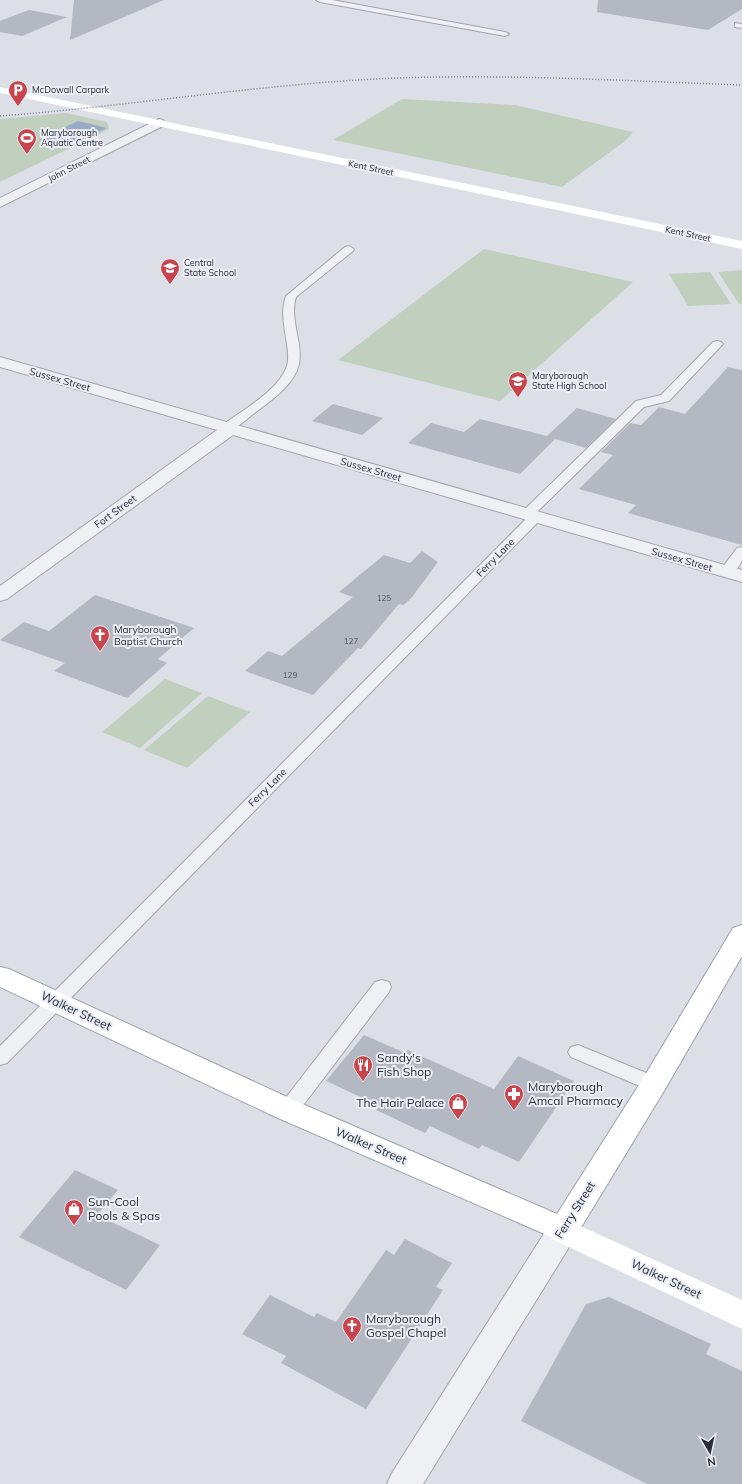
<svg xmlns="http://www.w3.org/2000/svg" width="742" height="1484" viewBox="0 0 742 1484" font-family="Mulish,sans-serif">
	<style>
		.green { fill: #c1cfbe }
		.water { fill: #98aac5 }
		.building { fill: #b4b8c2 }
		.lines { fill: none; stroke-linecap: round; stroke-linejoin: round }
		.service-casing { stroke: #a2a6af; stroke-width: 2 }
		.minor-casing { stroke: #a2a6af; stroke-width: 2 }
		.primary-casing { stroke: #9ca3b1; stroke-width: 2 }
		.service { fill: #eff0f4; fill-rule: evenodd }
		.minor { fill: #eff0f4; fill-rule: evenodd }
		.secondary { fill: #fff; fill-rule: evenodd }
		.primary { fill: #fff; fill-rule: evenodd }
		.rail { stroke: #777e8f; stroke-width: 1.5; stroke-dasharray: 1 2; stroke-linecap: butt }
		.labels { text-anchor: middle; stroke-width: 4; stroke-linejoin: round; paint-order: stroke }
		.number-label { font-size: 8px; fill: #4a505d }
		.far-poi-label { font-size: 9px; fill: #272d3b; stroke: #ebeef4; text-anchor: start }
		.far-street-label { font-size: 9px; fill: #272d3b; stroke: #ebeef4 }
		.street-label { font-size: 10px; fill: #272d3b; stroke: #ebeef4 }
		.poi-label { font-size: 10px; fill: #272d3b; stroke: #ebeef4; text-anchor: start }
		.near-street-label { font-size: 12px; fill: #272d3b; stroke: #ebeef4 }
		.near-poi-label { font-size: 12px; fill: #272d3b; stroke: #ebeef4; text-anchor: start }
	</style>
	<rect width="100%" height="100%" fill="#dcdfe6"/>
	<!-- green -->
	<g class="green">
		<polygon points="402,99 515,105 633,132 625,141 562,187 333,140"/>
		<polygon points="66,113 107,122 109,129 0,182 0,119"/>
		<polygon points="484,249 633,282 500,401 338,360"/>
		<polygon points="742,270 742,304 739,304 718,272"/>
		<polygon points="710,272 731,304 688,306 669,274"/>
		<polygon points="165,679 202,693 140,748 102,732"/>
		<polygon points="208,696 250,712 187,768 144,750"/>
	</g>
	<!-- water -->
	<polygon class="water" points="78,121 107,128 68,146 39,140"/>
	<!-- building -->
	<g class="building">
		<polygon points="74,0 164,0 70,40"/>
		<polygon points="598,0 742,0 742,9 708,30 597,12"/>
		<polygon points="29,10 67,17 22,36 0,32 0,21"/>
		<polygon points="728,367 742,370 742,545 628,513 636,505 579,489 613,455 601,452 630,423 641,425 659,407 685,414"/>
		<polygon points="333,404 383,418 362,435 312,421"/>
		<polygon points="577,408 616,419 586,448 555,439 520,474 408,443 431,423 464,432 480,419 547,436"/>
		<polygon points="422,551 438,562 412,597 404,605 399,604 361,649 358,648 313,695 245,671 268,651 282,656 353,597 339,592 384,555 410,563"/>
		<polygon points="95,595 194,628 158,659 167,663 127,698 54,671 65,663 0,640 24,622 49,631"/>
		<polygon points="364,1035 405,1053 408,1050 494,1089 518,1056 574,1081 519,1162 482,1145 479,1149 430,1126 425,1133 376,1110 380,1106 326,1081"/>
		<polygon points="75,1170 118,1190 97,1215 160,1245 126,1290 19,1237"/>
		<polygon points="405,1239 452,1263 436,1287 443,1290 366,1409 281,1363 286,1356 242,1334 270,1295 314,1317 317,1313 336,1322 386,1250 394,1255"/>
		<polygon points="609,1297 711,1344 706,1354 742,1371 742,1484 647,1484 521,1421 586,1304"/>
	</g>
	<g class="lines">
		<!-- service casing -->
		<g class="service-casing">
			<g id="service">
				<polygon points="316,0 332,0 505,32 509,34 505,36 320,2"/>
				<polygon points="735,23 742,24 742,28 735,27"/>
				<path d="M349 246 354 249 353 251 296 297C292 310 295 321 297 334 299 343 301 354 299 364 294 386 269 402 252 415 244 421 234 432 224 430L222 427 224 424C243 410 279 390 287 366 289 359 288 352 287 345 285 328 280 312 286 296L345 247Z"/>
				<polygon points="717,341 721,342 723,344 721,346 669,401 644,407 536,513 540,514 542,517 540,520 7,1063 0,1065 0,1046 526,519 522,518 520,515 522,512 636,401 661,395 713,342"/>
				<path d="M742 547C742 551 742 557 742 560 739 569 731 576 722 574L720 571 722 568 737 548Z"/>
				<polygon points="382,980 389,982 391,987 389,992 295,1116 288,1118 281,1116 278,1110 281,1104 375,982"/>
				<polygon points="578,1045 661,1079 664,1084 661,1089 654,1092 571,1057 568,1052 571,1047"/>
			</g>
		</g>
		<!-- minor casing -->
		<g class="minor-casing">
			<g id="minor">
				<polygon points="159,119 163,120 165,123 163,126 0,207 0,198"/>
				<polygon points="0,357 742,570 742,582 233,435 7,599 0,601 0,586 217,430 0,367"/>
				<polygon points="563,1218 574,1221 578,1230 574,1239 423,1484 387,1484 392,1473 552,1221"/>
			</g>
		</g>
		<!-- primary casing -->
		<g class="primary-casing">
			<polygon id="primary" points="742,925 742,956 664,1091 574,1239 563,1242 278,1118 0,987 0,967 9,969 298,1102 557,1214 644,1077 733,928"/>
		</g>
		<!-- service -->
		<use href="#service" class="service"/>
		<!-- minor -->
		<use href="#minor" class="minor"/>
		<!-- secondary -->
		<g class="secondary">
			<polygon points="0,87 742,241 742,249 0,93"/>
			<polygon points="563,1218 742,1300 742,1329 552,1239 548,1230 552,1221"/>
		</g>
		<!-- primary -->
		<use href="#primary" class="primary"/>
		<!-- rail -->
		<path class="rail" d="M0 116C133 106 265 83 398 78 513 74 628 81 742 85"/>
	</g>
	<!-- icons -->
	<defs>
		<g id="parking-pin" transform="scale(1)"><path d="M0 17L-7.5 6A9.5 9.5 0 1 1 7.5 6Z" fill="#c8454e" stroke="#ebeef4"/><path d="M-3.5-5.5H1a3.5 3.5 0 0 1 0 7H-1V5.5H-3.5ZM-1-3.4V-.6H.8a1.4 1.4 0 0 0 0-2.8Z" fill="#fff"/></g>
		<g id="stadium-pin" transform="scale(1)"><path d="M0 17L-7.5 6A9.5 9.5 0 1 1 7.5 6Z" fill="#c8454e" stroke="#ebeef4"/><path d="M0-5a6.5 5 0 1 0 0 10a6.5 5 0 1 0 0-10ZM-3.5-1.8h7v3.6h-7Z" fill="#fff"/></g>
		<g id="school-pin" transform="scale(1)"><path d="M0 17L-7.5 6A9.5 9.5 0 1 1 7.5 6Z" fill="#c8454e" stroke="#ebeef4"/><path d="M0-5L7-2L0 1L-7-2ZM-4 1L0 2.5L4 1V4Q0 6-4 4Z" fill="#fff"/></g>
		<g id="church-pin" transform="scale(1)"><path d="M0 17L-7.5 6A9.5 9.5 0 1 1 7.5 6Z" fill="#c8454e" stroke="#ebeef4"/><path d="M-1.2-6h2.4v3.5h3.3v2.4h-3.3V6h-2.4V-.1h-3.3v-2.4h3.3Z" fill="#fff"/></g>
		<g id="restaurant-pin" transform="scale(1)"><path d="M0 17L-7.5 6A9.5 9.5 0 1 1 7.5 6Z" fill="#c8454e" stroke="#ebeef4"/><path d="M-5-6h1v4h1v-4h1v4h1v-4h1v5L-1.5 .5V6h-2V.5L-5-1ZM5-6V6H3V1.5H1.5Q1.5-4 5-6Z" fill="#fff"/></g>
		<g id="pharmacy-pin" transform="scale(1)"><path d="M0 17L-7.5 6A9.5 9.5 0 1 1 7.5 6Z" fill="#c8454e" stroke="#ebeef4"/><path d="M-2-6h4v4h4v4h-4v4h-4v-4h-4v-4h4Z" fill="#fff"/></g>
		<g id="shop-pin" transform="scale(1)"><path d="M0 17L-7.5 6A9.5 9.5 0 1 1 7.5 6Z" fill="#c8454e" stroke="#ebeef4"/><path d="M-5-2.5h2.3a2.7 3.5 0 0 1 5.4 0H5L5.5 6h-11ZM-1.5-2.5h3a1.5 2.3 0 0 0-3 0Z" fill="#fff"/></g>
	</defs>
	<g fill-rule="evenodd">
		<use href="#parking-pin" x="18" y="90"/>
		<use href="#stadium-pin" x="27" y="138"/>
		<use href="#school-pin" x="170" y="268"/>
		<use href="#school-pin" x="518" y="381"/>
		<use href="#church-pin" x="100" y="635"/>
		<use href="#restaurant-pin" x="363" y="1065"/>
		<use href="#pharmacy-pin" x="514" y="1094"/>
		<use href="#shop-pin" x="458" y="1103"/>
		<use href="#shop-pin" x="74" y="1209"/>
		<use href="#church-pin" x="352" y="1326"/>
	</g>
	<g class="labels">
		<!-- number labels -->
		<g class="number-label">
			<text x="384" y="601">125</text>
			<text x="351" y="644">127</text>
			<text x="290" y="678">129</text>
		</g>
		<!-- far-poi labels -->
		<g class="far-poi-label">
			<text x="32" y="93">McDowall Carpark</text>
			<text x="41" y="136">Maryborough<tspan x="41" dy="10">Aquatic Centre</tspan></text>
			<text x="184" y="266">Central<tspan x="184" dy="10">State School</tspan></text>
			<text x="532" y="379">Maryborough<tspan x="532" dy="10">State High School</tspan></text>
		</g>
		<!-- far-street labels -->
		<g class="far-street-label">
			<text transform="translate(371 168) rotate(12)" y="3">Kent Street</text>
			<text transform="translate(69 169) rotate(-27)" y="3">John Street</text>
			<text transform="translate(688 234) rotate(12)" y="3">Kent Street</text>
		</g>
		<!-- street labels -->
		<g class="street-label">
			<text transform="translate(60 379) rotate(16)" y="4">Sussex Street</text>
			<text transform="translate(371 469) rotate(16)" y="4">Sussex Street</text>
			<text transform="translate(115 511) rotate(-36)" y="4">Fort Street</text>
			<text transform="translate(495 557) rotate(-45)" y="4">Ferry Lane</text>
			<text transform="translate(682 559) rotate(16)" y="4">Sussex Street</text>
			<text transform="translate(267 787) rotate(-45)" y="4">Ferry Lane</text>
		</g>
		<!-- poi labels -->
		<g class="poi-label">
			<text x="114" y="633">Maryborough<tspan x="114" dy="12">Baptist Church</tspan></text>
		</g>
		<!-- near-street labels -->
		<g class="near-street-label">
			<text transform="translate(76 1011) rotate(25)" y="4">Walker Street</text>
			<text transform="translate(371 1146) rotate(23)" y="4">Walker Street</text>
			<text transform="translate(575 1210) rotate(-58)" y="4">Ferry Street</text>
			<text transform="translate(666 1279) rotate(25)" y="4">Walker Street</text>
		</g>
		<!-- near-poi labels -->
		<g class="near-poi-label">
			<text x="377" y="1062">Sandy's<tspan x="377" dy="14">Fish Shop</tspan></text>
			<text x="528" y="1091">Maryborough<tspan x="528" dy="14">Amcal Pharmacy</tspan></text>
			<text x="444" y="1107" text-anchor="end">The Hair Palace</text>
			<text x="88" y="1206">Sun-Cool<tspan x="88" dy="14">Pools &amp; Spas</tspan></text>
			<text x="366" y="1323">Maryborough<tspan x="366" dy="14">Gospel Chapel</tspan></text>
		</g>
	</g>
	<!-- north arrow -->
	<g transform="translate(710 1452) rotate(171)" stroke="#ebeef4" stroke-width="3" paint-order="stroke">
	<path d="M0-3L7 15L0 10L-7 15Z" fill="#272d3b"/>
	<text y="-6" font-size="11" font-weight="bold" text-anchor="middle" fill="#272d3b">N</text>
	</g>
</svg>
